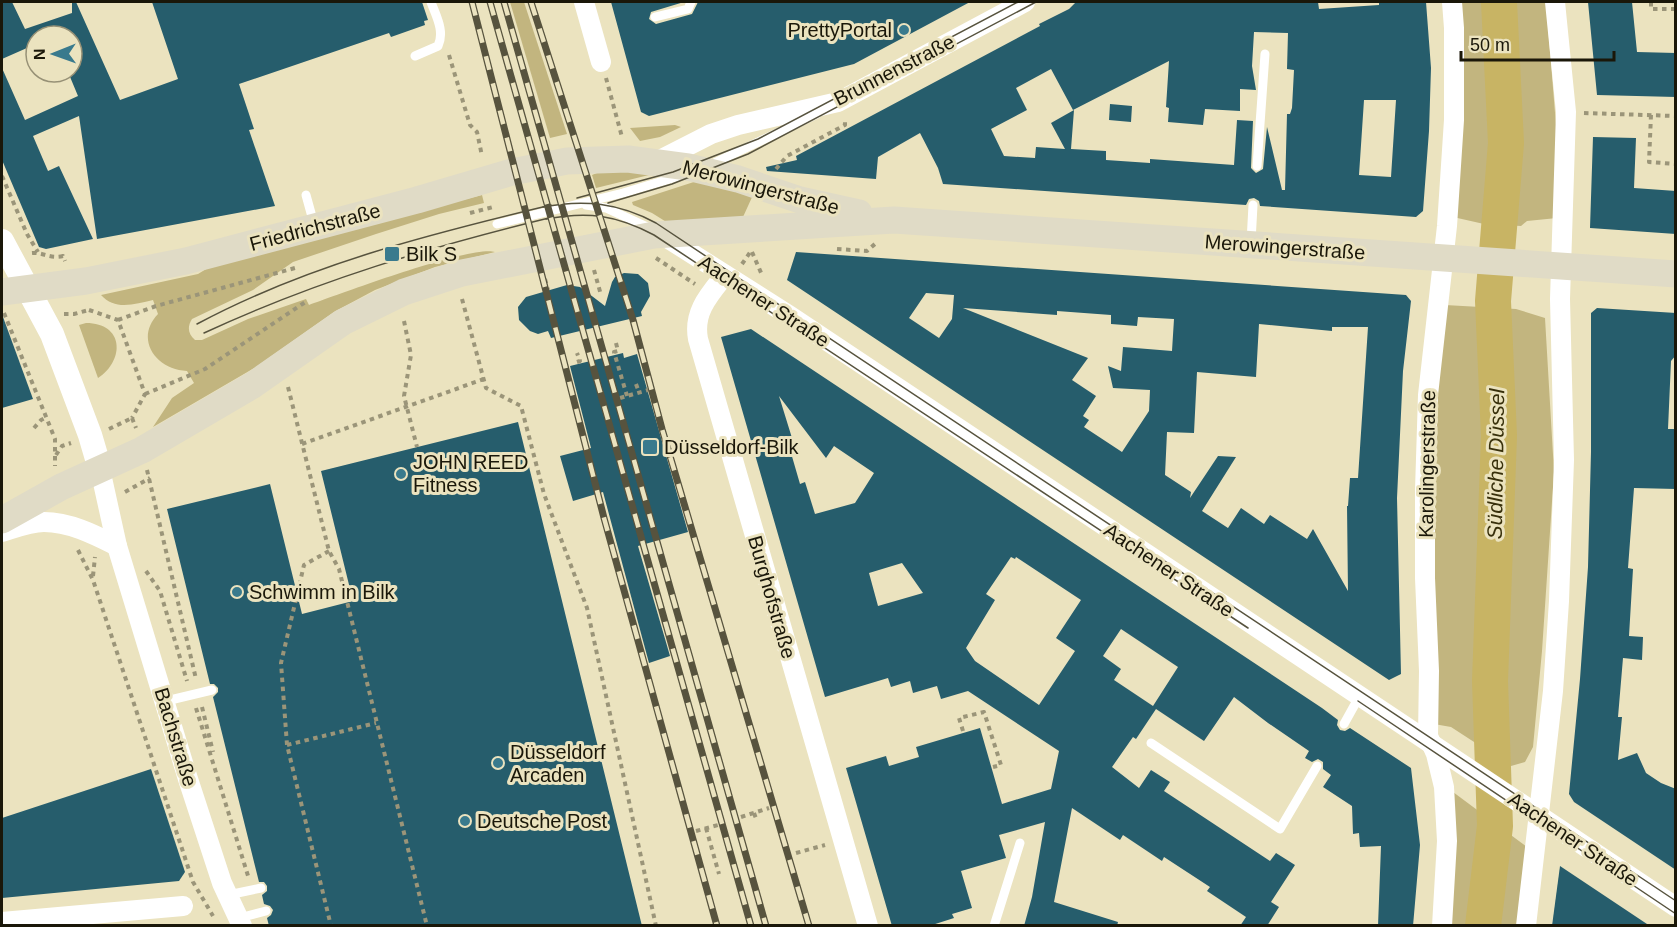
<svg xmlns="http://www.w3.org/2000/svg" width="1677" height="927" viewBox="0 0 1677 927" font-family="Arial,sans-serif">
	<style>
		.green { fill: #c2b57f }
		.lines { fill: none; stroke-linecap: round; stroke-linejoin: round }
		.river { stroke: #c8b464; stroke-width: 36 }
		.building { fill: #265d6c; fill-rule: evenodd }
		.path { stroke: #9b9579; stroke-width: 4; stroke-dasharray: 4.5 4.5; stroke-linecap: butt }
		.service { stroke: #fff; stroke-width: 9 }
		.minor { stroke: #fff; stroke-width: 20 }
		.tertiary { stroke: #fff; stroke-width: 24 }
		.secondary { stroke: #e0dbc6; stroke-width: 27 }
		.tram { stroke: #57533e; stroke-width: 1.5 }
		.rail-casing { stroke: #57533e; stroke-width: 7 }
		.rail { stroke: #ebe3bf; stroke-width: 4.5; stroke-dasharray: 14; stroke-linecap: butt }
		.poi-dot { fill: #397a8d; stroke: #ebe3bf; stroke-width: 2 }
		.labels { text-anchor: middle; stroke-width: 6; stroke-linejoin: round; paint-order: stroke }
		.poi-label { font-size: 20px; fill: #1a1709; stroke: #ebe3bf; text-anchor: start }
		.street-label { font-size: 20px; fill: #1a1709; stroke: #ebe3bf }
		.water-label { font-size: 21px; font-style: italic; fill: #38300b; stroke: #ebe3bf }
	</style>
	<rect width="100%" height="100%" fill="#ebe3bf"/>
	<!-- green -->
	<g class="green">
		<polygon points="510,2 524,2 567,134 550,138"/>
		<polygon points="1456,2 1546,2 1556,125 1557,218 1527,221 1521,226 1484,224 1453,217"/>
		<polygon points="675,125 681,127 660,137 640,141 630,128"/>
		<polygon points="633,170 649,175 596,188 592,175 602,171"/>
		<polygon points="700,180 753,195 743,217 668,223 652,213 633,205 632,202"/>
		<path d="M482 195 484 203 439 214 376 234 293 262 253 290 192 319C187 327 188 334 195 340H202L248 319 306 299 309 305C340 294 470 245 495 252L435 267 375 290 334 312 256 367 153 427 172 398 194 383 187 371C156 370 134 339 158 314L153 300C135 304 115 311 101 295L198 274 216 263Z"/>
		<polygon points="1445,305 1516,309 1545,318 1554,472 1542,651 1533,747 1525,762 1511,766 1451,727 1434,724 1429,490"/>
		<path d="M86 323C124 323 125 360 98 378L79 325Z"/>
		<polygon points="1453,792 1531,850 1523,925 1444,926"/>
	</g>
	<g class="lines">
		<!-- river -->
		<polyline class="river" points="1483,926 1495,826 1490,681 1499,436 1493,301 1506,143 1499,2"/>
	</g>
	<!-- building -->
	<g class="building">
		<polygon points="2,2 12,2 25,29 72,13 72,2 76,2 120,100 178,79 152,2 422,2 428,20 424,21 425,25 391,37 389,33 239,84 254,129 249,130 275,206 97,239 79,116 33,136 48,171 59,166 93,239 46,249 39,247 2,160 2,68 25,120 78,96 68,72 72,72 72,36 36,36 36,44 2,59"/>
		<polygon points="611,2 684,2 651,12 649,19 656,24 692,14 698,2 970,2 854,64 649,116 641,112"/>
		<path d="M1076 2H1318L1319 9 1379 5V2H1426L1431 68 1429 131 1423 211 1416 217 1260 206 1259 201 1254 198 1249 199 1246 205 943 184 938 168 920 133 878 157 876 179 767 171 766 167 797 160 796 156 1040 26 1039 24 1069 9ZM1254 32 1288 33 1287 69 1294 70 1292 108 1290 114H1287L1285 190H1282L1267 127 1263 169 1256 173 1251 168 1253 121 1237 120 1234 165 1150 159V163L1106 160V151L1071 149 1074 110 1051 123 1065 149 1036 147 1035 158 1004 156 991 129 1027 110 1016 88 1051 69 1073 110 1169 61 1166 107 1169 108 1168 122 1203 125 1205 109 1240 111V89L1256 90 1252 66ZM1364 100H1396L1391 177 1359 175Z"/>
		<polygon points="1588,2 1632,2 1637,52 1676,53 1676,97 1597,95"/>
		<polygon points="1110,104 1132,106 1131,122 1109,120"/>
		<polygon points="1593,137 1636,138 1634,188 1676,191 1676,234 1590,228"/>
		<path d="M796 252 1406 295 1411 301 1403 371 1397 498 1401 674 1389 680 787 280ZM926 293 954 295 952 319 939 338 909 318ZM963 308 1057 315V311L1111 315V324L1137 326 1138 317 1174 319 1172 351 1123 347 1121 371 1108 366 1113 388 1150 390 1149 411 1122 452 1084 427 1089 420 1083 416 1096 396 1072 380 1088 358ZM1259 324 1332 331V327H1368L1358 478H1350L1348 506H1347L1348 591 1313 529 1307 539 1270 515 1264 524 1241 508 1228 528 1202 511 1236 457 1218 456 1190 498 1191 492 1165 475 1167 432 1194 433 1197 372 1256 377Z"/>
		<polygon points="624,273 638,274 648,283 650,296 641,312 642,316 551,338 548,331 538,334 530,331 519,320 518,307 526,297 567,285 580,287 605,306 612,282 615,277"/>
		<polygon points="1597,308 1676,313 1676,355 1671,361 1668,429 1676,429 1676,489 1634,488 1628,568 1633,569 1629,636 1643,637 1642,660 1623,658 1618,717 1622,717 1618,760 1637,753 1646,773 1661,783 1676,789 1676,870 1574,802 1569,794 1580,679 1588,567 1591,452 1591,313"/>
		<polygon points="2,317 3,317 33,399 2,408"/>
		<path d="M751 329 1322 708 1338 720 1337 725 1340 730 1345 731 1350 728 1411 768 1420 845 1413 926H1378L1381 846 1360 847 1359 833 1353 834 1352 806 1323 787 1331 775 1323 769V762L1318 759 1312 762 1305 758 1309 751 1268 723 1234 697 1204 741 1156 709 1136 739 1133 737 1112 767 1139 788 1151 770 1170 782 1164 791 1270 861 1276 853 1295 865 1271 902 1279 907 1267 926H1240L1246 917 1207 891 1210 887 1164 857 1162 861 1123 835 1120 840 1072 808 1054 902 1118 922 1117 926H1024L1032 897 1045 822 999 835 1006 858 961 871 972 908 952 914 954 918 929 926H892L846 768 886 756 889 766 919 757 916 747 980 728 1002 804 1051 789 1059 751 968 691 941 699 937 686 913 693 910 681 891 687 888 678 825 697 721 337ZM779 396 826 458 834 446 874 473 855 503 815 514 805 482 800 484 791 453 796 451ZM1011 557 1015 559 1016 557 1081 600 1056 638 1075 651 1039 705 975 661 966 648 995 600 986 594ZM902 563 923 593 878 606 869 573ZM1121 629 1178 667 1153 706 1114 680 1121 669 1103 656Z"/>
		<polygon points="623,353 624,358 637,354 688,532 638,546 670,656 649,663 603,492 573,501 560,456 591,448 570,366"/>
		<polygon points="518,422 642,926 269,926 267,918 271,915 273,910 270,906 264,904 262,895 267,891 267,886 264,882 259,882 213,697 218,692 218,688 214,684 210,684 167,509 270,484 302,614 353,601 321,471"/>
		<polygon points="151,769 185,872 179,881 2,898 2,818"/>
		<polygon points="1560,866 1650,926 1552,926"/>
	</g>
	<g class="lines">
		<!-- path -->
		<g class="path">
			<polyline points="1651,2 1651,9 1676,9"/>
			<polyline points="449,55 470,125 477,132 482,156"/>
			<polyline points="606,78 622,137"/>
			<polyline points="1584,113 1676,116"/>
			<polyline points="1651,115 1649,162 1676,164"/>
			<polyline points="776,169 787,156 845,125 845,119"/>
			<polyline points="2,176 27,234 38,252"/>
			<polyline points="470,213 493,207"/>
			<polyline points="837,249 867,251 875,244"/>
			<polyline points="752,252 762,275"/>
			<path d="M32 253C43 252 49 259 63 256L65 261"/>
			<polyline points="656,258 695,284"/>
			<polyline points="742,264 751,251"/>
			<polyline points="594,270 601,295"/>
			<polyline points="545,279 548,290"/>
			<polyline points="462,299 486,388 521,406 544,494 587,608 656,926"/>
			<polyline points="89,310 118,320 145,394 132,418"/>
			<polyline points="4,313 55,439 55,466"/>
			<polyline points="64,314 74,314 89,310"/>
			<polyline points="118,320 156,306 295,268"/>
			<polyline points="404,321 411,355 404,396 417,447"/>
			<polyline points="616,343 618,351 614,352 627,396"/>
			<polyline points="577,362 580,361 577,353"/>
			<polyline points="636,384 639,392"/>
			<polyline points="288,387 329,551 339,569 427,926"/>
			<polyline points="145,394 205,369 307,301"/>
			<polyline points="620,398 648,390"/>
			<polyline points="132,418 136,428"/>
			<polyline points="34,428 41,420 47,417"/>
			<polyline points="109,429 132,418"/>
			<polyline points="302,444 484,379"/>
			<polyline points="56,455 62,446 71,443"/>
			<polyline points="147,470 196,679"/>
			<polyline points="125,492 150,478"/>
			<polyline points="78,550 93,580 193,882 213,916"/>
			<polyline points="329,551 304,565 281,663 287,745 331,926"/>
			<polyline points="146,571 160,591 187,681"/>
			<polyline points="93,576 95,557"/>
			<polyline points="202,707 213,752"/>
			<polyline points="196,708 249,879"/>
			<polyline points="963,731 959,718 984,712 1001,765 993,767"/>
			<polyline points="287,745 376,723"/>
			<polyline points="754,813 757,821"/>
			<polyline points="741,817 769,808"/>
			<polyline points="706,828 719,874"/>
			<polyline points="696,831 718,825"/>
			<polyline points="796,853 825,845"/>
		</g>
		<!-- service -->
		<g class="service">
			<polyline points="655,17 688,9 691,2"/>
			<path d="M415 56 438 46C445 31 436 16 431 2"/>
			<polyline points="710,165 817,114"/>
			<polyline points="1257,166 1265,54"/>
			<polyline points="306,195 314,224"/>
			<polyline points="586,205 606,208 654,230"/>
			<polyline points="497,224 623,193 683,175"/>
			<polyline points="1251,242 1253,205"/>
			<polyline points="166,701 212,690"/>
			<polyline points="1344,724 1359,697"/>
			<polyline points="1151,743 1280,829 1317,766"/>
			<polyline points="228,895 261,888"/>
			<polyline points="239,918 266,911"/>
			<polyline points="994,926 1020,843"/>
		</g>
		<!-- minor -->
		<g class="minor">
			<polyline points="584,2 601,62"/>
			<polyline points="658,161 711,134 738,125 838,102 1025,2"/>
			<polyline points="661,234 790,316 1676,907"/>
			<path d="M725 275C709 295 693 312 698 339L868 926"/>
			<polyline points="100,469 117,546 188,779 222,883 242,926"/>
			<path d="M2 532C15 528 30 522 44 522 70 522 95 535 117 546"/>
			<polyline points="2,922 183,906"/>
			<polyline points="1442,926 1447,841 1444,787 1436,754 1428,736 1429,671 1425,578 1425,490 1428,395 1447,226 1454,120 1454,28 1452,2"/>
			<polyline points="1526,926 1553,691 1559,601 1564,460 1560,299 1566,112 1555,2"/>
		</g>
		<!-- tertiary -->
		<polyline class="tertiary" points="2,241 52,334 90,435 100,469"/>
		<!-- secondary -->
		<g class="secondary">
			<polyline points="2,292 86,281 186,261 417,200 512,172 567,161 628,159 688,167 738,179 800,200 859,213"/>
			<polyline points="2,520 61,487 142,450 253,385 343,322 404,292 462,273 654,235 894,220 1676,274"/>
		</g>
		<!-- tram -->
		<g class="tram">
			<polyline points="577,198 673,172 758,139 1018,2"/>
			<polyline points="608,203 672,184 748,154 1036,2"/>
			<path d="M543 207C584 199 619 203 656 223L1676 901"/>
			<path d="M546 219C588 211 616 215 654 235L1248 628"/>
			<path d="M197 324C307 265 430 234 551 205"/>
			<path d="M204 333C316 281 433 246 553 217"/>
			<polyline points="1358,701 1676,914"/>
		</g>
		<!-- rail casing -->
		<g class="rail-casing">
			<g id="rail">
				<polyline points="472,2 604,518 717,926"/>
				<polyline points="490,2 751,926"/>
				<polyline points="504,2 766,926"/>
				<polyline points="531,2 633,320 662,429 809,926"/>
			</g>
		</g>
		<!-- rail -->
		<use href="#rail" class="rail"/>
	</g>
	<!-- markers -->
	<g class="poi-dot">
		<circle cx="904" cy="30" r="6"/>
		<rect x="384" y="246" width="16" height="16" rx="3"/>
		<rect x="642" y="439" width="16" height="16" rx="3"/>
		<circle cx="401" cy="474" r="6"/>
		<circle cx="237" cy="592" r="6"/>
		<circle cx="498" cy="763" r="6"/>
		<circle cx="465" cy="821" r="6"/>
	</g>
	<g class="labels">
		<!-- poi labels -->
		<g class="poi-label">
			<text x="892" y="37" text-anchor="end">PrettyPortal</text>
			<text x="406" y="261">Bilk S</text>
			<text x="664" y="454">Düsseldorf-Bilk</text>
			<text x="413" y="469">JOHN REED<tspan x="413" dy="23">Fitness</tspan></text>
			<text x="249" y="599">Schwimm in Bilk</text>
			<text x="510" y="759">Düsseldorf<tspan x="510" dy="23">Arcaden</tspan></text>
			<text x="477" y="828">Deutsche Post</text>
		</g>
		<!-- street labels -->
		<g class="street-label">
			<text transform="translate(894 70) rotate(-27)" y="7">Brunnenstraße</text>
			<text transform="translate(761 187) rotate(15)" y="7">Merowingerstraße</text>
			<text transform="translate(315 227) rotate(-15)" y="7">Friedrichstraße</text>
			<text transform="translate(1285 247) rotate(4)" y="7">Merowingerstraße</text>
			<text transform="translate(764 301) rotate(33)" y="7">Aachener Straße</text>
			<text transform="translate(1427 464) rotate(-89)" y="7">Karolingerstraße</text>
			<text transform="translate(1169 570) rotate(34)" y="7">Aachener Straße</text>
			<text transform="translate(772 597) rotate(74)" y="7">Burghofstraße</text>
			<text transform="translate(176 737) rotate(73)" y="7">Bachstraße</text>
			<text transform="translate(1573 839) rotate(34)" y="7">Aachener Straße</text>
		</g>
		<!-- water labels -->
		<g class="water-label">
			<text transform="translate(1496 464) rotate(-89)" y="7">Südliche Düssel</text>
		</g>
	</g>
	<!-- border -->
	<rect width="1677" height="927" fill="none" stroke="#1a1709" stroke-width="6"/>
	<!-- north arrow -->
	<g transform="translate(54 54) rotate(269)"><circle r="28" fill="#ebe3bf" stroke="#979176" stroke-width="1.5"/>
	<path d="M0-4.5L10 22L0 15L-10 22Z" fill="#397a8d"/>
	<text y="-9" font-size="16" font-weight="bold" text-anchor="middle" fill="#1a1709">N</text>
	</g>
	<!-- scale -->
	<path d="M1461 51v9h153v-9" fill="none" stroke="#1a1709" stroke-width="3"/>
	<text x="1470" y="51" font-size="18" fill="#1a1709" stroke="#ebe3bf" stroke-width="4.5" paint-order="stroke">50 m</text>
</svg>
